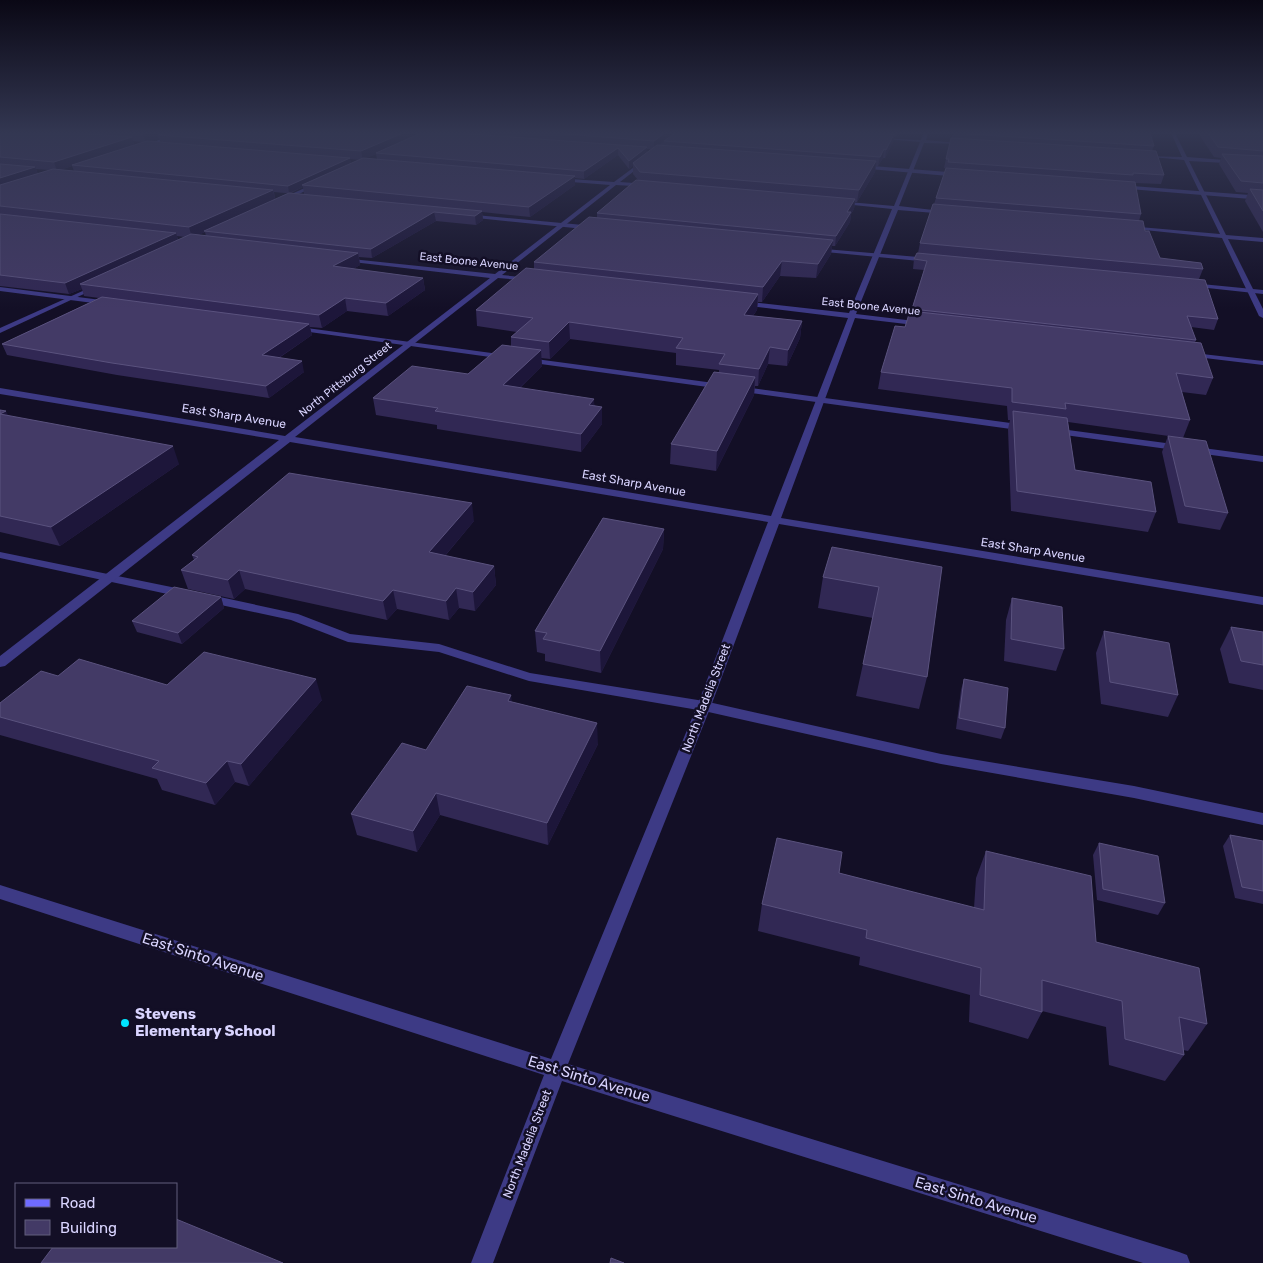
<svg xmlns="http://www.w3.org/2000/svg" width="1263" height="1263" viewBox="0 0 1263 1263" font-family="Rubik,sans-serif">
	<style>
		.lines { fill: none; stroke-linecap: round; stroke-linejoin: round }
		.service { fill: #3d3a85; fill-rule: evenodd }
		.minor { fill: #3d3a85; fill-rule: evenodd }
		.secondary { fill: #6f6bff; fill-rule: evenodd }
		.wall { fill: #312854; fill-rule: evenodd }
		.shaded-wall { fill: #1d163a }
		.building { fill: #433a66; stroke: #5a527e }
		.poi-dot { fill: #00e5ff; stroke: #130f26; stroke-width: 2 }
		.labels { text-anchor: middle; stroke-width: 5; stroke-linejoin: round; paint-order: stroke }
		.far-street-label { font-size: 11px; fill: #d9d4ff; stroke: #130f26 }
		.street-label { font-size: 12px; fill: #d9d4ff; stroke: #130f26 }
		.near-street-label { font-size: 15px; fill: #d9d4ff; stroke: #130f26 }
		.near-poi-label { font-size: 15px; font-weight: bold; fill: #d9d4ff; stroke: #130f26; text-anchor: start }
	</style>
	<rect width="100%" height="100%" fill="#130f26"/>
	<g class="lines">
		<!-- service -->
		<g class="service">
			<polygon points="407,133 436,135 434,136"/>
			<polygon points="860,165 960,173 963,175 960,177 858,168"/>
			<polygon points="1119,185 1263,196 1263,200 1117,188"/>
			<polygon points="465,214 594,226 597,228 594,230 467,217"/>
			<polygon points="813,248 930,258 933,260 930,262 815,251"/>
			<polygon points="1191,283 1263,290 1263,294 1189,286 1189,284"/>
			<polygon points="0,287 109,301 113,303 109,305 0,291"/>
			<polygon points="292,326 1026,425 1031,428 1026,431 295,330 292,330"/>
			<polygon points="1053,428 1263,456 1263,462 1050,433 1048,431"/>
			<polygon points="0,552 186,590 192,594 186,598 0,558"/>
			<polygon points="206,594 298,614 350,634 439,644 530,673 704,701 941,754 1134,786 1263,813 1263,825 1134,798 941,764 704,711 529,681 439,652 348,642 291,620 202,601 200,598 202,595"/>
		</g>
		<!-- minor -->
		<g class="minor">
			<polygon points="924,133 928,133 926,140 968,144 924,143 899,206 950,212 947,214 898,210 856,314 923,322 927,324 923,326 855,318 781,518 1263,597 1263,605 779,524 711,706 568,1064 1179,1252 1187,1255 1190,1263 1143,1263 562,1081 493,1263 471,1263 544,1075 0,899 0,885 551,1059 697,706 768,522 290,442 5,666 0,667 0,656 279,440 0,394 0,388 285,436 490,278 344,261 341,259 342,258 495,274 610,185 558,181 556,178 614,182 645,159 647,161 620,182 648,184 650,187 616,185 502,275 530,278 532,279 532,281 498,278 295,437 771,516 848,318 741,305 737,303 741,301 849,313 892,209 834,203 837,201 894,206 920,142 874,138 921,140"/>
			<polygon points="1171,133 1175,133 1187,157 1263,163 1263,165 1189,161 1226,235 1263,238 1263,242 1228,239 1263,309 1263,318 1259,316 1222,238 1125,228 1128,226 1220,234 1184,160 1141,156 1182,157"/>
			<polygon points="316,183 321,184 283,201 278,200"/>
			<polygon points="96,285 101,286 0,333 0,328"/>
			<polygon points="1185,352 1263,361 1263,365 1188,356 1184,354"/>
		</g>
		<!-- secondary -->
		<polygon class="secondary" points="181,133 186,133 142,148 138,147"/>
	</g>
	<!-- wall -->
	<g class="wall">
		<path d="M0 133H414V136L421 133H898L896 137H894L893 142 885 158H883L878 166H876L875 172 857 202H855L854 209 851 214 850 222 835 246H832L831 254 816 278 780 276 762 302H758L757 310 753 316 802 321 800 338 787 366 768 364 758 386H755L754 395 716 471 670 464 671 444 719 372V370L676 365V353L570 339 550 359 541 358 542 366 520 388 595 405 602 424 581 452 437 429V425L376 415 373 398 468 374 511 346V337L517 332 477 326 476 310 534 269V262L597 218V213L638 180 633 174V165L629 169 618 155 584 179 575 178V185L530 217 482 212 483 220 476 225 436 221 372 258 359 257 360 265 353 269 423 278 425 290 388 316 347 311 322 328 310 327 312 335 279 358 304 372 269 398 117 375 7 355 2 344 99 298 84 296 82 289 69 294 0 286ZM159 139 160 142 151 141ZM133 141 142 142 134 145ZM647 149H652L647 152ZM376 154 377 159 366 158ZM350 159 359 160 351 164ZM72 166 74 171 60 170ZM36 169 50 170 38 174ZM303 187 304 194 291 193ZM274 192 285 193H288L275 199ZM205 232 206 236 198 235ZM177 236 185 237 178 240Z"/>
		<polygon points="953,133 1154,146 1152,151 1164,175 1161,184 1135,183 1141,214 1139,221 1160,258 1203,269 1199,279 1218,319 1214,330 1191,327 1196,340 1195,342 1213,378 1206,395 1182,392 1190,420 1183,438 1068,422 1075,470 1156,512 1148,532 1011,511 1008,429 1010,420 1008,420 1007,406 878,389 881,372 905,327 911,311 924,270 913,269 914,259 918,253 920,243 934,204 946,168 944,168 946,159"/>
		<polygon points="1198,133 1263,133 1263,232 1245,201 1248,193 1236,192 1219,164 1221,158 1214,157"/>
		<polygon points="0,410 8,416 179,464 60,546 0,532"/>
		<polygon points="1168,436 1228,513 1220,530 1178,523 1162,452"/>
		<polygon points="474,521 445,556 494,566 496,585 475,611 459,608 449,620 397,609 387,620 245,589 234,599 188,589 181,570 194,560 192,555"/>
		<polygon points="664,529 663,549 601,673 545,661 545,654 537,652 535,631"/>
		<polygon points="942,567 927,677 919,709 856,696 873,618 818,608 823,577"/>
		<polygon points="221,597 224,608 182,644 137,632 132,621"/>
		<polygon points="1012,598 1064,649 1056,671 1004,661 1006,620"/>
		<polygon points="1231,627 1263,632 1263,690 1229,683 1220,649"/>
		<polygon points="1104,631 1178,695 1168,717 1101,704 1096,653"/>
		<polygon points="58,676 167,685 322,700 249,786 235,782 215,805 162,790 157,779 0,735 0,703"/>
		<polygon points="964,679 1005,728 1001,739 956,729 961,690"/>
		<polygon points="512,702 598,744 548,845 440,815 417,852 357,835 351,814 426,750"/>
		<polygon points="1230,835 1263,841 1263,904 1235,898 1223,846"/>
		<polygon points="1099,843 1165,903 1158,915 1097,900 1093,855"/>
		<polygon points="986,851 1096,942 1207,1024 1188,1051 1183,1050 1184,1055 1165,1081 1109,1065 1106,1027 1042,1011 1042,1012 1028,1039 969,1022 970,995 859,965 860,957 758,931 762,904 839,873 974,908 976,878"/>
	</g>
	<!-- shaded-wall -->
	<g class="shaded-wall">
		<polygon points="148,133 181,133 158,135 159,139 146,142 143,134"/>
		<polygon points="403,133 414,133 414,136 363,160 361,151"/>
		<polygon points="665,133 675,133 654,149 654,141"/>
		<polygon points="894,134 893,142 885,158 886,150"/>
		<polygon points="132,137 134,146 72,165 72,166 57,171 54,162"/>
		<polygon points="647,147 647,154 633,163 633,165 629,169 629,161"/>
		<polygon points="618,148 618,155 584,179 584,171"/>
		<polygon points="884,149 883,158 878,166 880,157"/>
		<polygon points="350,158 351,165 302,185 303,187 289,193 288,186"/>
		<polygon points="876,161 875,172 857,202 859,190"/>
		<polygon points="35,167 39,177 0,189 0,178"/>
		<polygon points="575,176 575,185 530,217 529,207"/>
		<polygon points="273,190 275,200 204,231 205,232 192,238 189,227"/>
		<polygon points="855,199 854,209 851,214 850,222 835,246 836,236 847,212"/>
		<polygon points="482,211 483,220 476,225 475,216"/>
		<polygon points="434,212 436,221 372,258 371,249"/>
		<polygon points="176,233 179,244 80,284 82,289 69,294 65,283"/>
		<polygon points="833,240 831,254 816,278 818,264"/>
		<polygon points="358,253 360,265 336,279 333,266"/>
		<polygon points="782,261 780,276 762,302 763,287"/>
		<polygon points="423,278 425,290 388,316 386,303"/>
		<polygon points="758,294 757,310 742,331 744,315"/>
		<polygon points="345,298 347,311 322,328 319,315"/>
		<polygon points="802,321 800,338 787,366 788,350"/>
		<polygon points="569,322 570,339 550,359 549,342"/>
		<polygon points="309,324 312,335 265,367 262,355"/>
		<polygon points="770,347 768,364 758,386 759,369"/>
		<polygon points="541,350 542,366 505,402 503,385"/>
		<polygon points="302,361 304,372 269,398 266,386"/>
		<polygon points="755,377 754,395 716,471 717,451"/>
		<polygon points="594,399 595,416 602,407 602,424 581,452 581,434 589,405"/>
		<polygon points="6,411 14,428 0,414"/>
		<polygon points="173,446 179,464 60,546 51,527"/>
		<polygon points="472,503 474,521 432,571 429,552"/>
		<polygon points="664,529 663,549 601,673 600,651"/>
		<polygon points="494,566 496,585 475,611 473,592"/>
		<polygon points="239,570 245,589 234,599 228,580"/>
		<polygon points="456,588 459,608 449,620 446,601"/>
		<polygon points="393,590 397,609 387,620 383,601"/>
		<polygon points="221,597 224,608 182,644 178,633"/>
		<polygon points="316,679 322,700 249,786 241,764"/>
		<polygon points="511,695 514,716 508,701"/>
		<polygon points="597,723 598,744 548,845 547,823"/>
		<polygon points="227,761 235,782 215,805 206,783"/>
		<polygon points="436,793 440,815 417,852 413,831"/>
	</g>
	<!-- building -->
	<g class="building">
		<polygon points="0,133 75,133 132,137 54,162 0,157"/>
		<polygon points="127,133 148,133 143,134"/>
		<polygon points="166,133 403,133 361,151 158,135"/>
		<polygon points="421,133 457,133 647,147 629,161 618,148 584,171 376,153"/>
		<polygon points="552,133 665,133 654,141"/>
		<polygon points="675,133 878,133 894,134 886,150 884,149 880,157 664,141"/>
		<polygon points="953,133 1150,133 1154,146"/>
		<polygon points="1208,133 1263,133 1263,151 1218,147"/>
		<polygon points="951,138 1156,151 1164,175 1133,173 1133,175 948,162 949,159 946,159"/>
		<polygon points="147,141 350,158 288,186 72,165"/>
		<polygon points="657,145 876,161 859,190 640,172 633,163"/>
		<polygon points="1222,154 1263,156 1263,183 1241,181"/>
		<polygon points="363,158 575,176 529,207 302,185"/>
		<polygon points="0,164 35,167 0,178"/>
		<polygon points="946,168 1135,182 1141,214 936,198"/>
		<polygon points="53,169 273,190 189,227 0,206 0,185"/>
		<polygon points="636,180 855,199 847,212 851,212 836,236 597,213"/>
		<polygon points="1250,189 1263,190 1263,211"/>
		<polygon points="289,193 482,211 475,216 434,212 371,249 204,231"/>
		<polygon points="933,204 1143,221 1145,231 1149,231 1160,258 1201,263 1203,269 920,243"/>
		<polygon points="0,214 176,233 65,283 0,275"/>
		<polygon points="589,217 833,240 818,264 782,261 763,287 534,262"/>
		<polygon points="191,234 358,253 333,266 423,278 386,303 345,298 319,315 80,284"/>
		<polygon points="917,253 1205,280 1218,319 1187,316 1196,340 912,309 927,261 914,259"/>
		<polygon points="526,268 758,294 744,315 802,321 788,350 770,347 759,369 719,364 725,354 676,348 683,338 569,322 549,342 511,337 533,318 476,310"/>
		<polygon points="102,297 309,324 262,355 302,361 266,386 112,363 2,344"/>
		<polygon points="910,311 1201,343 1213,378 1176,373 1190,420 1065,403 1066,409 1012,402 1012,388 881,372 895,326 905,327"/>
		<polygon points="502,345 541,350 503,385 594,399 589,405 602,407 581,434 435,411 438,408 373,398 412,366 468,374"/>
		<polygon points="714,372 755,377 717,451 671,444"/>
		<polygon points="0,410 6,411 0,414 173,446 51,527 0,516"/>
		<polygon points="1013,411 1067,418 1075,470 1151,482 1156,512 1017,491"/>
		<polygon points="1168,436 1206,441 1228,513 1185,506"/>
		<polygon points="289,473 472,503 429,552 494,566 473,592 456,588 446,601 393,590 383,601 239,570 228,580 181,570 198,557 192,555"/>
		<polygon points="603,518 664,529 600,651 543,639 547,633 535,631"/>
		<polygon points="832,547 942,567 927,677 863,664 879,587 823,577"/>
		<polygon points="174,587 221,597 178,633 132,621"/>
		<polygon points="1012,598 1062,607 1064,649 1011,639"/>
		<polygon points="1231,627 1263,632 1263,665 1241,661"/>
		<polygon points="1104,631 1169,643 1178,695 1110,682"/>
		<polygon points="204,652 316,679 241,764 227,761 206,783 152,768 159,761 0,717 0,703 41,671 58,676 79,659 167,685"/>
		<polygon points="964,679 1008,688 1005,728 959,718"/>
		<polygon points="467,686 511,695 508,701 597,723 547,823 436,793 413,831 351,814 402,743 426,750"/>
		<polygon points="1230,835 1263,841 1263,891 1242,887"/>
		<polygon points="777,838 842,852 839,873 984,910 986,851 1091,876 1096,942 1199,968 1207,1024 1179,1017 1184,1055 1125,1039 1122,1001 1042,980 1042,1012 980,995 981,968 866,938 867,930 762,904"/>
		<polygon points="1099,843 1158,856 1165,903 1103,889"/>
		<polygon points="176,1219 283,1263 41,1263 53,1247 176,1247"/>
		<polygon points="611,1258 624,1263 610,1263"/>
	</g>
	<!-- sky -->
	<linearGradient id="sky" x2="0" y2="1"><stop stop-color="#0a0815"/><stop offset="0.43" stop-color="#333752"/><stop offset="1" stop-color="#333752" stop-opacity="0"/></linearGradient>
	<rect width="1263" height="309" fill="url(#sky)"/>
	<!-- markers -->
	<circle class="poi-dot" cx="125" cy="1023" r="5"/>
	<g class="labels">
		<!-- far-street labels -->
		<g class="far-street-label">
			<text transform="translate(469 261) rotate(6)" y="4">East Boone Avenue</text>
			<text transform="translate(871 306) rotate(6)" y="4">East Boone Avenue</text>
			<text transform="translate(345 379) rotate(-38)" y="4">North Pittsburg Street</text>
		</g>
		<!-- street labels -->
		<g class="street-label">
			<text transform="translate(234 416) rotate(9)" y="4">East Sharp Avenue</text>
			<text transform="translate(634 483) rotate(10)" y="4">East Sharp Avenue</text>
			<text transform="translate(1033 550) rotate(9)" y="4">East Sharp Avenue</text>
			<text transform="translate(706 698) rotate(-69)" y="4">North Madelia Street</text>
			<text transform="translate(527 1144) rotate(-69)" y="4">North Madelia Street</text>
		</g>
		<!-- near-street labels -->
		<g class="near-street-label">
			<text transform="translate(203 957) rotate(18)" y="5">East Sinto Avenue</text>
			<text transform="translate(589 1079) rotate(17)" y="5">East Sinto Avenue</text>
			<text transform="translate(976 1200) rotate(17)" y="5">East Sinto Avenue</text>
		</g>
		<!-- near-poi labels -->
		<g class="near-poi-label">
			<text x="135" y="1019">Stevens<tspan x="135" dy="17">Elementary School</tspan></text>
		</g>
	</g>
	<!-- legend -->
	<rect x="15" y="1183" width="162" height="65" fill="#130f26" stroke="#625e7d"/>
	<rect x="25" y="1199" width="25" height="8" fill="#6f6bff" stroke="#625e7d"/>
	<text x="60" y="1208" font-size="15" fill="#d9d4ff">Road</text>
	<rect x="25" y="1220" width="25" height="15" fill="#433a66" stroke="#625e7d"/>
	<text x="60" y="1233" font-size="15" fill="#d9d4ff">Building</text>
</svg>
